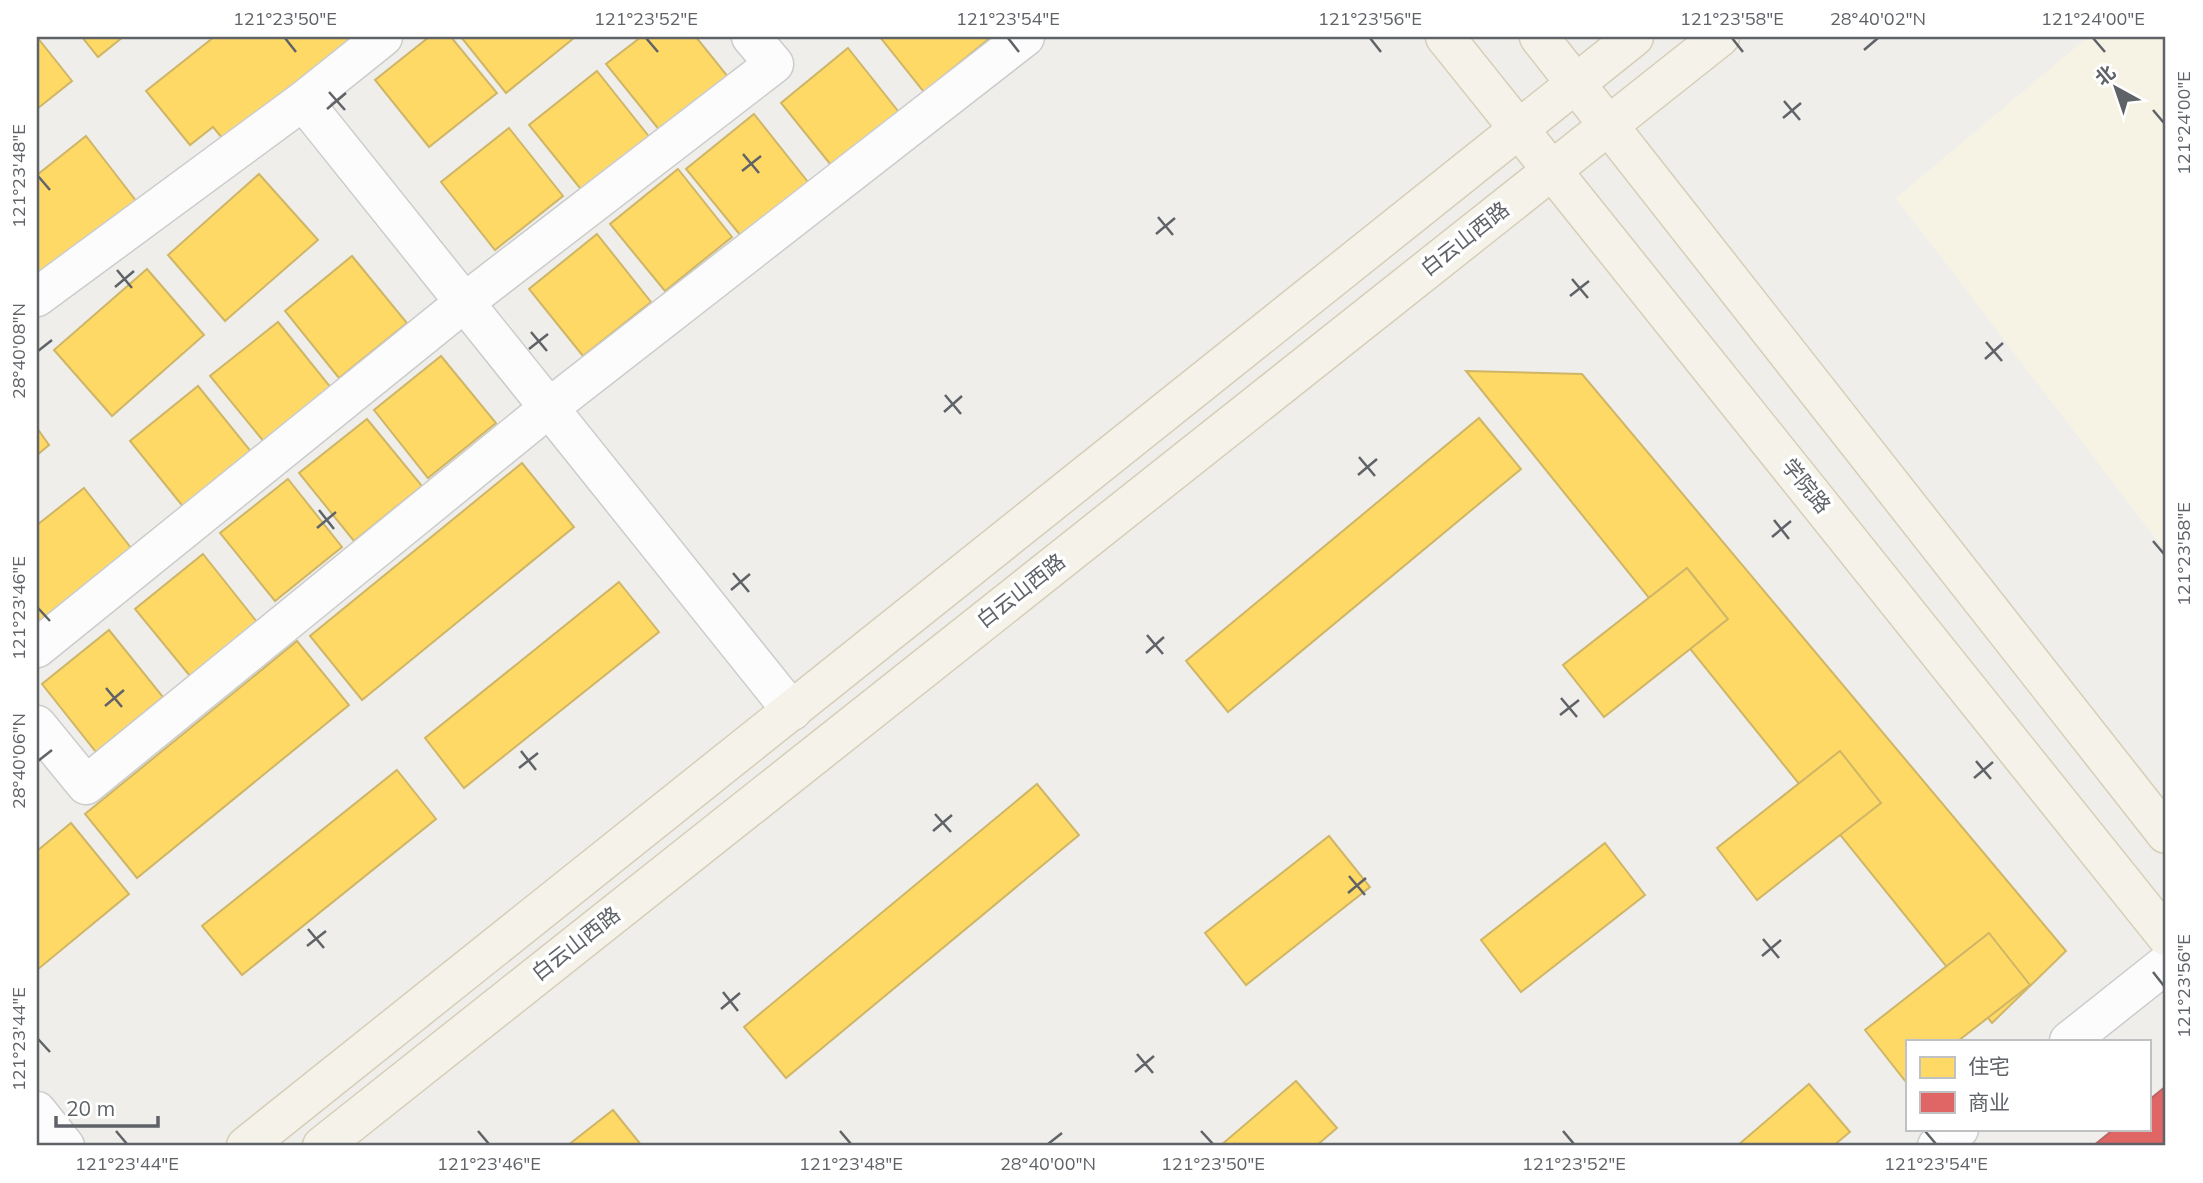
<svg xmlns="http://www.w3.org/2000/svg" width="2203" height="1183" viewBox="0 0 2203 1183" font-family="Mulish,'Noto Sans SC',sans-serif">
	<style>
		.commercial { fill: #f7f3e4 }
		.homes { fill: #ffd966; stroke: #cfb667; stroke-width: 2 }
		.shops { fill: #e06666; stroke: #b96567; stroke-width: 2 }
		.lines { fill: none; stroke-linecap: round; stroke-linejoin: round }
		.minor-casing { stroke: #cbcccc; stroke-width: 41 }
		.major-casing { stroke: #d7ceb8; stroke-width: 41 }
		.minor { stroke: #fdfcfc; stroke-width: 38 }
		.major { stroke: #f4f2e9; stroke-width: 38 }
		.ticks { fill: none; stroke: #5f6368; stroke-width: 2.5 }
		.labels { text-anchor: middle; stroke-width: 7; stroke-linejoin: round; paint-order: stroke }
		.street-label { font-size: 21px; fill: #5f6368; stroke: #fff }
		.neatline { fill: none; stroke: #5f6368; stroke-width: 2.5 }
		.ticks-label { font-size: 18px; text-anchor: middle; fill: #5f6368 }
	</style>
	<rect width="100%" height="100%" fill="#efeeea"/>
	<!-- commercial -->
	<polygon class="commercial" points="2088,37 2166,37 2166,552 1896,198"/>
	<!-- homes -->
	<g class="homes">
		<polygon points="37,37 72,81 37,109"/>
		<polygon points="82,37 123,37 98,57"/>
		<polygon points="214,37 363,37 228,145 213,127 190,145 146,91"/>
		<polygon points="429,37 451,37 497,93 429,147 375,80"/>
		<polygon points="461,37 573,37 574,38 506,93"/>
		<polygon points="641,37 696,37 729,78 661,132 606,64"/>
		<polygon points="880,37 991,37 924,92"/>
		<polygon points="848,48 902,116 835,170 781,103"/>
		<polygon points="597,71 651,139 584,193 529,125"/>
		<polygon points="754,114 808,182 741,236 686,169"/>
		<polygon points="509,128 563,196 495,250 441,182"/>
		<polygon points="86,136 137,202 37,282 37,175"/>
		<polygon points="678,169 732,237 665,291 610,224"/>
		<polygon points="259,174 318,240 225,321 168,255"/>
		<polygon points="597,234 651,302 583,356 529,289"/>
		<polygon points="352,256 407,323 339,378 285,311"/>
		<polygon points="147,269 204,335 112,416 54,350"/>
		<polygon points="278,322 332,389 265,443 210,376"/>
		<polygon points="441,356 496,423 428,478 374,410"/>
		<polygon points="1466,371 1582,374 2066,951 1992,1023"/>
		<polygon points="198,386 253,454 185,509 130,441"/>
		<polygon points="1479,418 1521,469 1228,712 1186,661"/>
		<polygon points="367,419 422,486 354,541 299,473"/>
		<polygon points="37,428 49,445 37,455"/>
		<polygon points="522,463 574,527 362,700 310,636"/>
		<polygon points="288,479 342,547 275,601 220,533"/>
		<polygon points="84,488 135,553 37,631 37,525"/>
		<polygon points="203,554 257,622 190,676 135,609"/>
		<polygon points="1687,568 1728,619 1604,717 1563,665"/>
		<polygon points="619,582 659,632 464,788 425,738"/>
		<polygon points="109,630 163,697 96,752 42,684"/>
		<polygon points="297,641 349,705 137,878 85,814"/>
		<polygon points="1840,751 1881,803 1757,900 1717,848"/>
		<polygon points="397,770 436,819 242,975 202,926"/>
		<polygon points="1037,784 1079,835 786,1078 744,1027"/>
		<polygon points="71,823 129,894 37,970 37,851"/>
		<polygon points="1329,836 1370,887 1246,985 1205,933"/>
		<polygon points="1605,843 1645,895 1521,992 1481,940"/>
		<polygon points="1989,933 2030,985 1958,1041 1907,1041 1906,1082 1865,1030"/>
		<polygon points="1296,1081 1337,1128 1316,1146 1220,1146"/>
		<polygon points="1809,1084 1850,1132 1833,1146 1737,1146"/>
		<polygon points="613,1110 642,1146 567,1146"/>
	</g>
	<!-- shops -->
	<polygon class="shops" points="2166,1086 2166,1146 2093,1146 2114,1129 2149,1129 2149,1100"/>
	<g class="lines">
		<!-- minor casing -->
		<g class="minor-casing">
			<g id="minor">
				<polyline points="303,101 792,711"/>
				<polyline points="37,297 303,101 383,37"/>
				<polyline points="37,648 465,302 774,64 751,37"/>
				<polyline points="37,725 86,785 550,407 1025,37"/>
				<polyline points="2069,1041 2166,964"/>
				<polyline points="37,1111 65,1146"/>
				<polyline points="1937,1146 1959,1129"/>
			</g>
		</g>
		<!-- major casing -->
		<g class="major-casing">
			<g id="major">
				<polyline points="1445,37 2166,936"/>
				<polyline points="1539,37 2166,834"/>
				<polyline points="246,1146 1634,37"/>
				<polyline points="322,1146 1720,37"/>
			</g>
		</g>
		<!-- minor -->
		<use href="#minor" class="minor"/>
		<!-- major -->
		<use href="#major" class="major"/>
	</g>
	<!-- ticks -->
	<path class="ticks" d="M285 38 296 52M646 38 658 52M1008 38 1019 52M1370 38 1381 52M1732 38 1743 52M2093 38 2105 52M1864 50 1878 38M329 92 345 110M1784 101 1800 120M327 109 346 93M2153 110 2164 123M1783 118 1801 103M743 154 759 173M742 171 761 156M38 176 50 190M1158 217 1173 235M1156 234 1175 218M117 270 132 288M1572 279 1588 298M115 287 134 271M1570 296 1589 281M531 332 547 351M1986 342 2002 361M529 349 548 334M38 351 52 340M1985 359 2003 343M945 395 961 414M944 412 962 396M1359 457 1375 476M1358 475 1377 459M319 510 334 529M1774 520 1789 539M317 528 336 512M1772 537 1791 521M2153 541 2164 554M733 573 749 592M731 590 750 574M38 608 50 621M1147 635 1163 654M1146 653 1164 637M106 688 122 707M1561 698 1577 717M105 706 124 690M1560 715 1579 700M521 751 536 770M38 761 52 750M1976 761 1991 779M519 768 538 753M1974 778 1993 762M935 814 951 832M933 831 952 815M1349 876 1365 895M1348 893 1366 878M308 929 324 948M1763 939 1779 958M307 946 326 931M1762 956 1781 940M2153 972 2164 986M723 992 738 1011M721 1009 740 993M38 1039 50 1052M1137 1054 1153 1073M1135 1072 1154 1056M116 1131 127 1144M478 1131 489 1144M840 1131 851 1144M1201 1131 1213 1144M1563 1131 1574 1144M1925 1131 1936 1144M1048 1144 1062 1133"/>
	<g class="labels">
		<!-- street labels -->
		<g class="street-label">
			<text transform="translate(1465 239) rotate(-38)" y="7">白云山西路</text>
			<text transform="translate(1806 486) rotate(51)" y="7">学院路</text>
			<text transform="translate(1021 591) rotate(-38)" y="7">白云山西路</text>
			<text transform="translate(576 944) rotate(-38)" y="7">白云山西路</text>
		</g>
	</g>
	<!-- border -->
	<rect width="2203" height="1183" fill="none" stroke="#ffffff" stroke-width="77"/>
	<!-- legend -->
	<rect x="1906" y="1040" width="245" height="91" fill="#ffffff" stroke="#bfc1c3" stroke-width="2"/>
	<rect x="1920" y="1057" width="35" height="21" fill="#ffd966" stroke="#bfc1c3" stroke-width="2"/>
	<text x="1968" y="1074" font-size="21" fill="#5f6368">住宅</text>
	<rect x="1920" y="1092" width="35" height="21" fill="#e06666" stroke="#bfc1c3" stroke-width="2"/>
	<text x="1968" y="1110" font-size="21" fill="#5f6368">商业</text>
	<!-- north arrow -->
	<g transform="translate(2116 88) rotate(320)" stroke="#ffffff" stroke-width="5" paint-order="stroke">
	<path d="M0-5L12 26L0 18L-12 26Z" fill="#5f6368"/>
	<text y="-10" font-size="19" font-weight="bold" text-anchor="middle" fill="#5f6368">北</text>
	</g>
	<!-- scale -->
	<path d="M56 1116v10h102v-10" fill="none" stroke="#5f6368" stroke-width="3.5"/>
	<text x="66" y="1116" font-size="21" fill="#5f6368" stroke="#ffffff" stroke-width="5" paint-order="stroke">20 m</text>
	<rect x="38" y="38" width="2126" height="1106" class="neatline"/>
	<g class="ticks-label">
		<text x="285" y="25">121°23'50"E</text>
		<text x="646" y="25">121°23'52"E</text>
		<text x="1008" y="25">121°23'54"E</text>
		<text x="1370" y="25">121°23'56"E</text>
		<text x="1732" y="25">121°23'58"E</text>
		<text x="1878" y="25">28°40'02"N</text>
		<text x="2093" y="25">121°24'00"E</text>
		<text transform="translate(2184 123) rotate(-90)" y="6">121°24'00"E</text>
		<text transform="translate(19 176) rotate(-90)" y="6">121°23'48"E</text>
		<text transform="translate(19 351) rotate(-90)" y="6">28°40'08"N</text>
		<text transform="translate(2184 554) rotate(-90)" y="6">121°23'58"E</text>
		<text transform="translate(19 608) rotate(-90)" y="6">121°23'46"E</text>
		<text transform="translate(19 761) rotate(-90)" y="6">28°40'06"N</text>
		<text transform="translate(2184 986) rotate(-90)" y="6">121°23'56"E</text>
		<text transform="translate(19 1039) rotate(-90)" y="6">121°23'44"E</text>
		<text x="127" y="1170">121°23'44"E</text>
		<text x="489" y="1170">121°23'46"E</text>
		<text x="851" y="1170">121°23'48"E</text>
		<text x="1048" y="1170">28°40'00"N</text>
		<text x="1213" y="1170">121°23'50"E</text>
		<text x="1574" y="1170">121°23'52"E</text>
		<text x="1936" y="1170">121°23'54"E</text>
	</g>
</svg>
